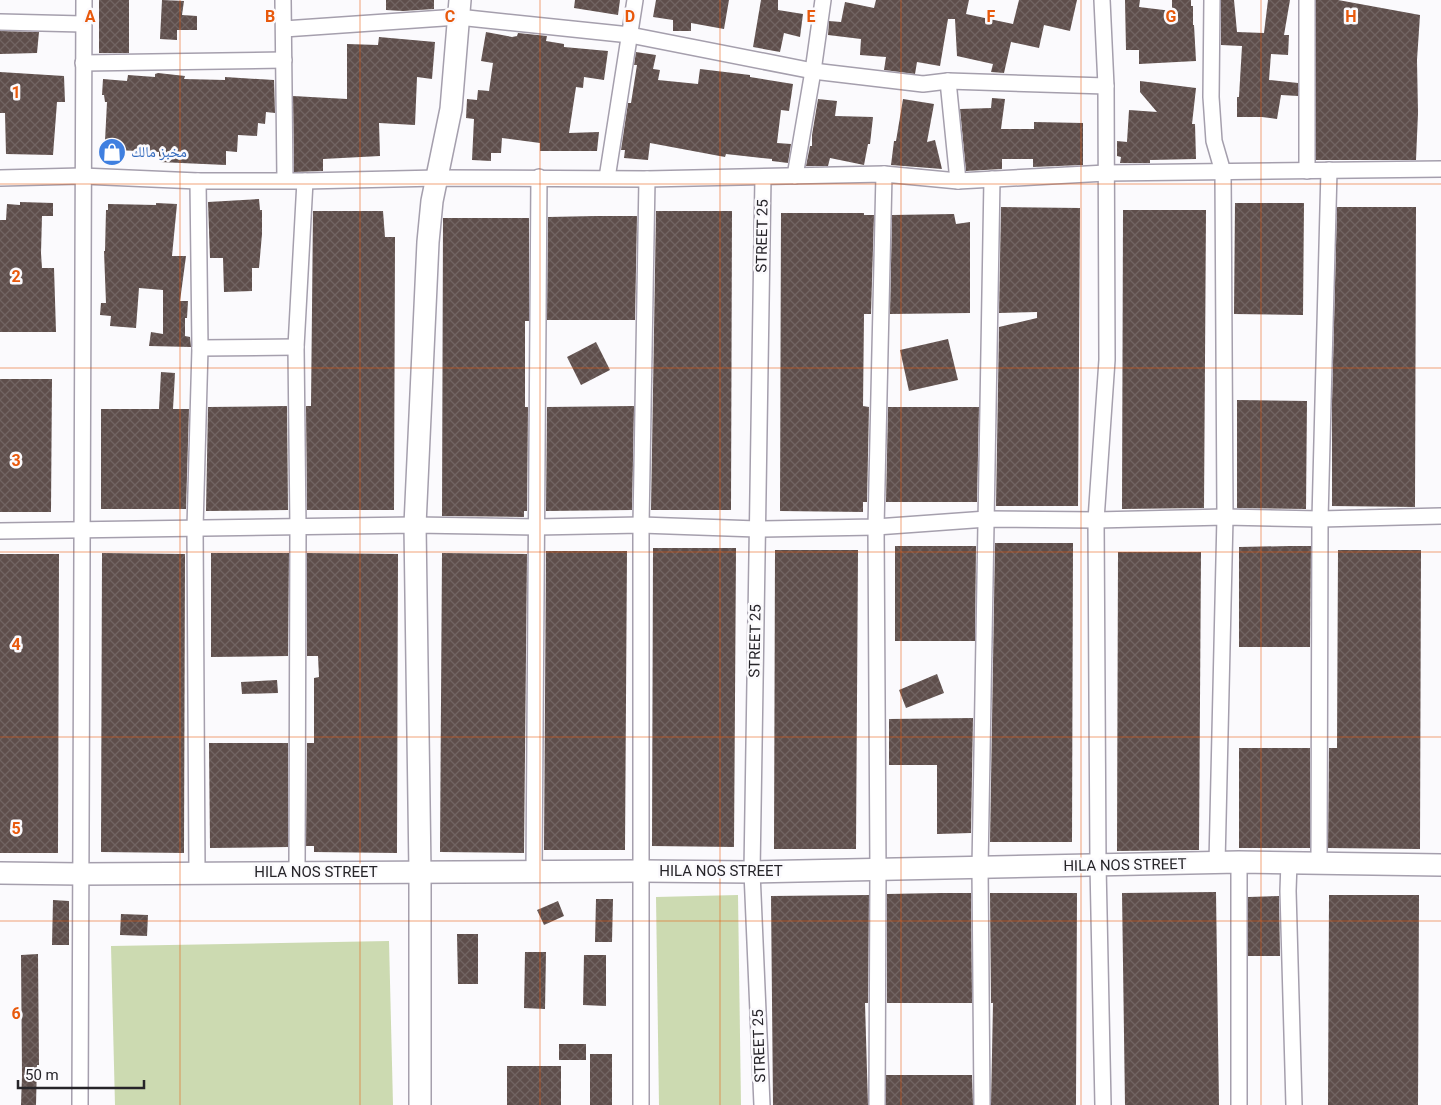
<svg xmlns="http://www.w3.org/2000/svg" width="1441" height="1105" viewBox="0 0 1441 1105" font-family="Roboto,'Noto Naskh Arabic',sans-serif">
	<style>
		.pitch { fill: #ccdab1 }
		.building { fill: url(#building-cross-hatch) }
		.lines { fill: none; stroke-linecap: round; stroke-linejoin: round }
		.street-casing { stroke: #a59fad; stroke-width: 18 }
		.secondary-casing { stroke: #a59fad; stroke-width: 24 }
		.street { stroke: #fff; stroke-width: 15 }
		.secondary { stroke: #fff; stroke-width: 21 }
		.grid { fill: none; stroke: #e8590c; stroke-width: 1; stroke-opacity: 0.55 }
		.labels { text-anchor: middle; stroke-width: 5; stroke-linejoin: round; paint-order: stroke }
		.shop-label { font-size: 15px; fill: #366cbe; stroke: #fbfafd; text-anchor: start }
		.street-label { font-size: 15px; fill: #262429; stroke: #fbfafd }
		.grid-label { font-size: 16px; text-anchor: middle; font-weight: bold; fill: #e8590c; stroke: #fbfafd; stroke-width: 5; stroke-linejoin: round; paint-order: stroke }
	</style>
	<defs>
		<pattern id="building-cross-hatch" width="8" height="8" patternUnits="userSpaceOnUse" patternTransform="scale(1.25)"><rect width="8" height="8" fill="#5e4e4b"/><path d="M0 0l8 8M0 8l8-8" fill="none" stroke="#716462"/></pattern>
	</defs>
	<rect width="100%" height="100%" fill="#fbfafd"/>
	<!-- pitch -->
	<g class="pitch">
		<polygon points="738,895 741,1105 659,1105 656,897"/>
		<polygon points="389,941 393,1105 115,1105 111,946"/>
	</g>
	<!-- building -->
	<g class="building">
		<rect x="99" y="0" width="30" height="53"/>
		<polygon points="162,0 184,1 182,15 197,16 197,30 177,30 177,40 160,39"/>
		<polygon points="386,0 434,0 434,9 403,11 386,10"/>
		<polygon points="575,0 620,0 618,15 574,8"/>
		<polygon points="656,0 729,0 724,29 691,23 691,31 673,31 673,20 653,17"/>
		<polygon points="761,0 778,0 778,10 803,14 800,37 784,33 780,52 753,47"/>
		<polygon points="876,0 969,0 966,14 1013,24 1019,0 1077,0 1070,31 1044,25 1039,48 1011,42 1004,73 991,72 993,64 957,56 955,19 948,19 940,66 917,62 915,74 884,70 886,57 860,55 861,39 828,35 829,21 841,22 845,2 874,8"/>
		<polygon points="1125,0 1140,0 1139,7 1172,11 1172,0 1191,0 1191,6 1193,6 1193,25 1194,25 1196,61 1139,64 1139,50 1126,50"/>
		<polygon points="1221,0 1234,0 1237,32 1264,33 1268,0 1290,0 1284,35 1289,35 1288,55 1271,54 1269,80 1298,83 1298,96 1281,95 1277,119 1262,117 1237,117 1237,97 1239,97 1242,46 1221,45"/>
		<polygon points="1316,0 1338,0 1420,15 1417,60 1418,113 1416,160 1316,160"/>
		<polygon points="0,31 39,32 37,53 0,54"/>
		<polygon points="486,32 512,37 517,36 518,33 547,36 546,41 564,44 564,47 608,51 604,80 584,77 583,88 576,87 569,133 599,132 597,151 540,151 540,143 502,138 501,153 491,153 491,161 472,160 474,119 466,118 467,99 477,100 478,90 489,91 493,63 481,61"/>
		<polygon points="379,37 435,42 432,79 417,77 415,125 379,123 380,156 323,159 323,171 294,172 293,96 347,99 347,44 378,45"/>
		<polygon points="636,52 656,55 653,69 660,70 658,80 698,84 700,69 750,75 750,77 793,84 789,111 781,110 777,143 791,144 788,163 772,161 772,159 726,154 725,157 650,143 648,160 624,158 625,150 621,150 628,103 631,103 637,65 634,65"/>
		<polygon points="0,72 64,76 65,102 57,102 53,155 6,154 5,113 0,113"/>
		<polygon points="158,73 185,76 184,79 225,80 225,77 274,80 275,113 266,112 265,124 258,123 257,136 238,135 237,152 226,151 226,165 159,162 159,152 116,150 116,142 105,141 107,102 105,102 104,95 102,95 103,79 127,81 128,75 155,77 155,74"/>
		<polygon points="1140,81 1196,88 1192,124 1195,124 1196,159 1150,160 1150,163 1120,163 1121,157 1117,156 1117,141 1127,142 1129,110 1157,112 1140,92"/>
		<polygon points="992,98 1005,99 1001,129 1034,129 1034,122 1083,123 1083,165 1033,167 1033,159 1002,159 1002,169 966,171 960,109 991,108"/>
		<polygon points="818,99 837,101 835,116 873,117 870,144 868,144 864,165 830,158 828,166 806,166 810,146 812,146 812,135"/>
		<polygon points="903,99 934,104 927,142 935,140 942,169 891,165 894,141 896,141"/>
		<polygon points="259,199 260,210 262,210 262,234 259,268 252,268 252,291 224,292 223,258 210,258 208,202"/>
		<polygon points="20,202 53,203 53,216 42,216 41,253 42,268 54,268 56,332 0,332 0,220 6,220 7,204 20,205"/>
		<polygon points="156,203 177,204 172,256 186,256 180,301 188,301 187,318 185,318 185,336 190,337 191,347 149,346 151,332 163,334 163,290 139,288 136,328 110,326 111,316 100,315 101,303 106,303 104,251 105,251 106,210 108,210 108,204 156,205"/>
		<polygon points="1235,203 1304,203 1303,315 1234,314"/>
		<polygon points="1001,207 1080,208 1078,506 996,506 999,327 1037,318 1037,312 999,313"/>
		<polygon points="1337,207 1416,207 1415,507 1332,506 1332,403"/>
		<polygon points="1123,210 1206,210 1204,508 1122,509"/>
		<polygon points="313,211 383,211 385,237 395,237 394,510 307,510 306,406 311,406"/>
		<polygon points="656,211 732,211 731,510 651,510"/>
		<polygon points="781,213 864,213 864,215 874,215 871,314 864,314 863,406 869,407 867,502 863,502 863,512 780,511"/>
		<polygon points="954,214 956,224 970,222 970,313 890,314 892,215"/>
		<polygon points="596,216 637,216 635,320 547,320 548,217"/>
		<polygon points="443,218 529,218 529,321 525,321 525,407 528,407 527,511 524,511 524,517 442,516"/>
		<polygon points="948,339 958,380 909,391 900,350"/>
		<polygon points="596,342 610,370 581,385 567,357"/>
		<polygon points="161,372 175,373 173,409 189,409 186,509 101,509 101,409 159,409"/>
		<polygon points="0,379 52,379 51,512 0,512"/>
		<polygon points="1237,400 1307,401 1306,509 1237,508"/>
		<polygon points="287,406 288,510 206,511 208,407"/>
		<polygon points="634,406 632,510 546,511 547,407"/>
		<polygon points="888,407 979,407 977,502 886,502"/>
		<polygon points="995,543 1073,543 1072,842 990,842"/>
		<polygon points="895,546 976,546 975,641 895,641"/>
		<polygon points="1289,546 1311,546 1310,647 1239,647 1239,547"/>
		<polygon points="653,548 736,548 734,847 652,846"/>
		<polygon points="775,550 858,550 856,849 774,849"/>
		<polygon points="1338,550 1421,550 1420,849 1328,848 1329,748 1337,748"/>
		<polygon points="546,551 627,551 625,850 544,850"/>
		<polygon points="1118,552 1201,552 1199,850 1117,851"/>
		<polygon points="102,553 185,554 184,853 101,852"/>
		<polygon points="211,553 289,553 288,656 211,657"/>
		<polygon points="307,553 398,554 397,853 314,852 314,846 306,846 307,743 314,743 314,678 319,677 318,656 307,656"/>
		<polygon points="442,553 527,554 524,853 440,852"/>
		<polygon points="0,554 59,554 58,853 0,853"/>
		<polygon points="937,674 944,693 906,708 899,690"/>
		<polygon points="277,680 278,693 242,694 241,682"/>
		<polygon points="973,718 971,833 937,834 937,765 889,765 889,719"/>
		<polygon points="209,743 288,743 288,847 210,848"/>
		<rect x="1239" y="748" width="71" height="100"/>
		<polygon points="1216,892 1219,1105 1125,1105 1122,893"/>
		<polygon points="942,893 971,893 972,1003 887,1003 887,894"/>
		<polygon points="990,893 1077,893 1076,1105 991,1105 993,1003 991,1003"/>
		<polygon points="869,895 868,1003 865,1003 868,1105 773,1105 771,896"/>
		<polygon points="1329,895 1419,895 1418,1105 1328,1105"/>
		<polygon points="1279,896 1280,956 1248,956 1248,897"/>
		<polygon points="596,899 613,899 612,942 595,942"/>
		<polygon points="53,900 69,901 69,945 52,945"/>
		<polygon points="558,901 564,916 544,925 537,910"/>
		<polygon points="121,914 148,915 147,936 120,935"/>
		<polygon points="457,934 478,934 478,984 458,984"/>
		<polygon points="525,952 546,952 545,1009 524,1008"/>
		<polygon points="38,954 39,1065 37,1065 36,1105 21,1105 22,1076 21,955"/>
		<polygon points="584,955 606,955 606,1006 583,1005"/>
		<rect x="559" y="1044" width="27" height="16"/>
		<rect x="590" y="1054" width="22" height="51"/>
		<rect x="507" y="1066" width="54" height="39"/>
		<polygon points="886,1075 972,1075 973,1105 886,1105"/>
	</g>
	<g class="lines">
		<!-- street casing -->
		<g class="street-casing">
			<g id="street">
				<polyline points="283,0 285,180"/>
				<polyline points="1102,0 1106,86 1107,360 1096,520 1098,865 1103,1105"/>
				<polyline points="1212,0 1211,97 1214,141 1223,172 1225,517 1217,863"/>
				<polyline points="1307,0 1307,171"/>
				<polyline points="0,22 83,24"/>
				<polyline points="284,29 458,17 630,35 813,71 923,84 948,81 1106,86"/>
				<polyline points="83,63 284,60"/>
				<polyline points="948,81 958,181"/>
				<polyline points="795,176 813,71 823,0"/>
				<polyline points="0,178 82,176 198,181 305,181 438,178 647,179 884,174 958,181 1106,173 1441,169"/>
				<polyline points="607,178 635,0"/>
				<polyline points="200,348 296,347"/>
				<polyline points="0,531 415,525 536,527 641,525 757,529 876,527 987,519 1096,520 1225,517 1320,519 1441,516"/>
				<polyline points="1289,862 1288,891 1294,1105"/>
				<polyline points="1319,862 1320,519 1329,170"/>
				<polyline points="534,871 539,177"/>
				<polyline points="297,872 298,528 296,347 305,181"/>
				<polyline points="197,873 195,528 200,348 198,181"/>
				<polyline points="80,1105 84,0"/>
				<polyline points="641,1105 641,525 647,179"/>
				<polyline points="762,1105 752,872 763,177"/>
				<polyline points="877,1105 878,871 876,527 884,174"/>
				<polyline points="982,1105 980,868 992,179"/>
				<polyline points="1239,1105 1239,862"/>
			</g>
		</g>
		<!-- secondary casing -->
		<g class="secondary-casing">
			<g id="secondary">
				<polyline points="0,873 81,874 641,871 752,872 1239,862 1441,865"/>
				<polyline points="420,1105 420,872 415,525 428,242 432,201 451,109 460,0"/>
			</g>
		</g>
		<!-- street -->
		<use href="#street" class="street"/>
		<!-- secondary -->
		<use href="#secondary" class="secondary"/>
	</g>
	<!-- grid -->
	<path class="grid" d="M180 0V1105M360 0V1105M540 0V1105M720 0V1105M901 0V1105M1081 0V1105M1261 0V1105M0 184H1441M0 368H1441M0 552H1441M0 737H1441M0 921H1441"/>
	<!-- icons -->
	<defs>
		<g id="shop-disc" transform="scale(1.4375)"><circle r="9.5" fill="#3f7fe0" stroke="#fbfafd"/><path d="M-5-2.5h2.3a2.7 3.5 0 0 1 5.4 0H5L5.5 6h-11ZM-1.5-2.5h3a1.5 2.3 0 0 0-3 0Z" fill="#fff"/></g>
	</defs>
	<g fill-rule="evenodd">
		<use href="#shop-disc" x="112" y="152"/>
	</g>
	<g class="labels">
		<!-- shop labels -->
		<g class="shop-label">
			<text x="131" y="157">مخبز مالك</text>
		</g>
		<!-- street labels -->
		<g class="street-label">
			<text transform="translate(762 236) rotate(-89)" y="5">STREET 25</text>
			<text transform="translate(755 641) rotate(-89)" y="5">STREET 25</text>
			<text transform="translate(1125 865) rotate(-1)" y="5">HILA NOS STREET</text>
			<text x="721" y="876">HILA NOS STREET</text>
			<text x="316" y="877">HILA NOS STREET</text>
			<text transform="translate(759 1046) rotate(-92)" y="5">STREET 25</text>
		</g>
	</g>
	<g class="grid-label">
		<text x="90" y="22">A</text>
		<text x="270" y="22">B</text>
		<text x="450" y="22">C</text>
		<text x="630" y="22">D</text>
		<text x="811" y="22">E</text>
		<text x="991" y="22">F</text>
		<text x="1171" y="22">G</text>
		<text x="1351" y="22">H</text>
		<text x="16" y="98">1</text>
		<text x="16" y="282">2</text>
		<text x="16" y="466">3</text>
		<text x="16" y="650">4</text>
		<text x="16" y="834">5</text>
		<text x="16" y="1019">6</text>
	</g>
	<!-- scale -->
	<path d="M18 1080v8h126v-8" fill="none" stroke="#262429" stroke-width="2.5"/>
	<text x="25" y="1080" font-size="15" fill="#262429" stroke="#fbfafd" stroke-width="4" paint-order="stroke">50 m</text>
</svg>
